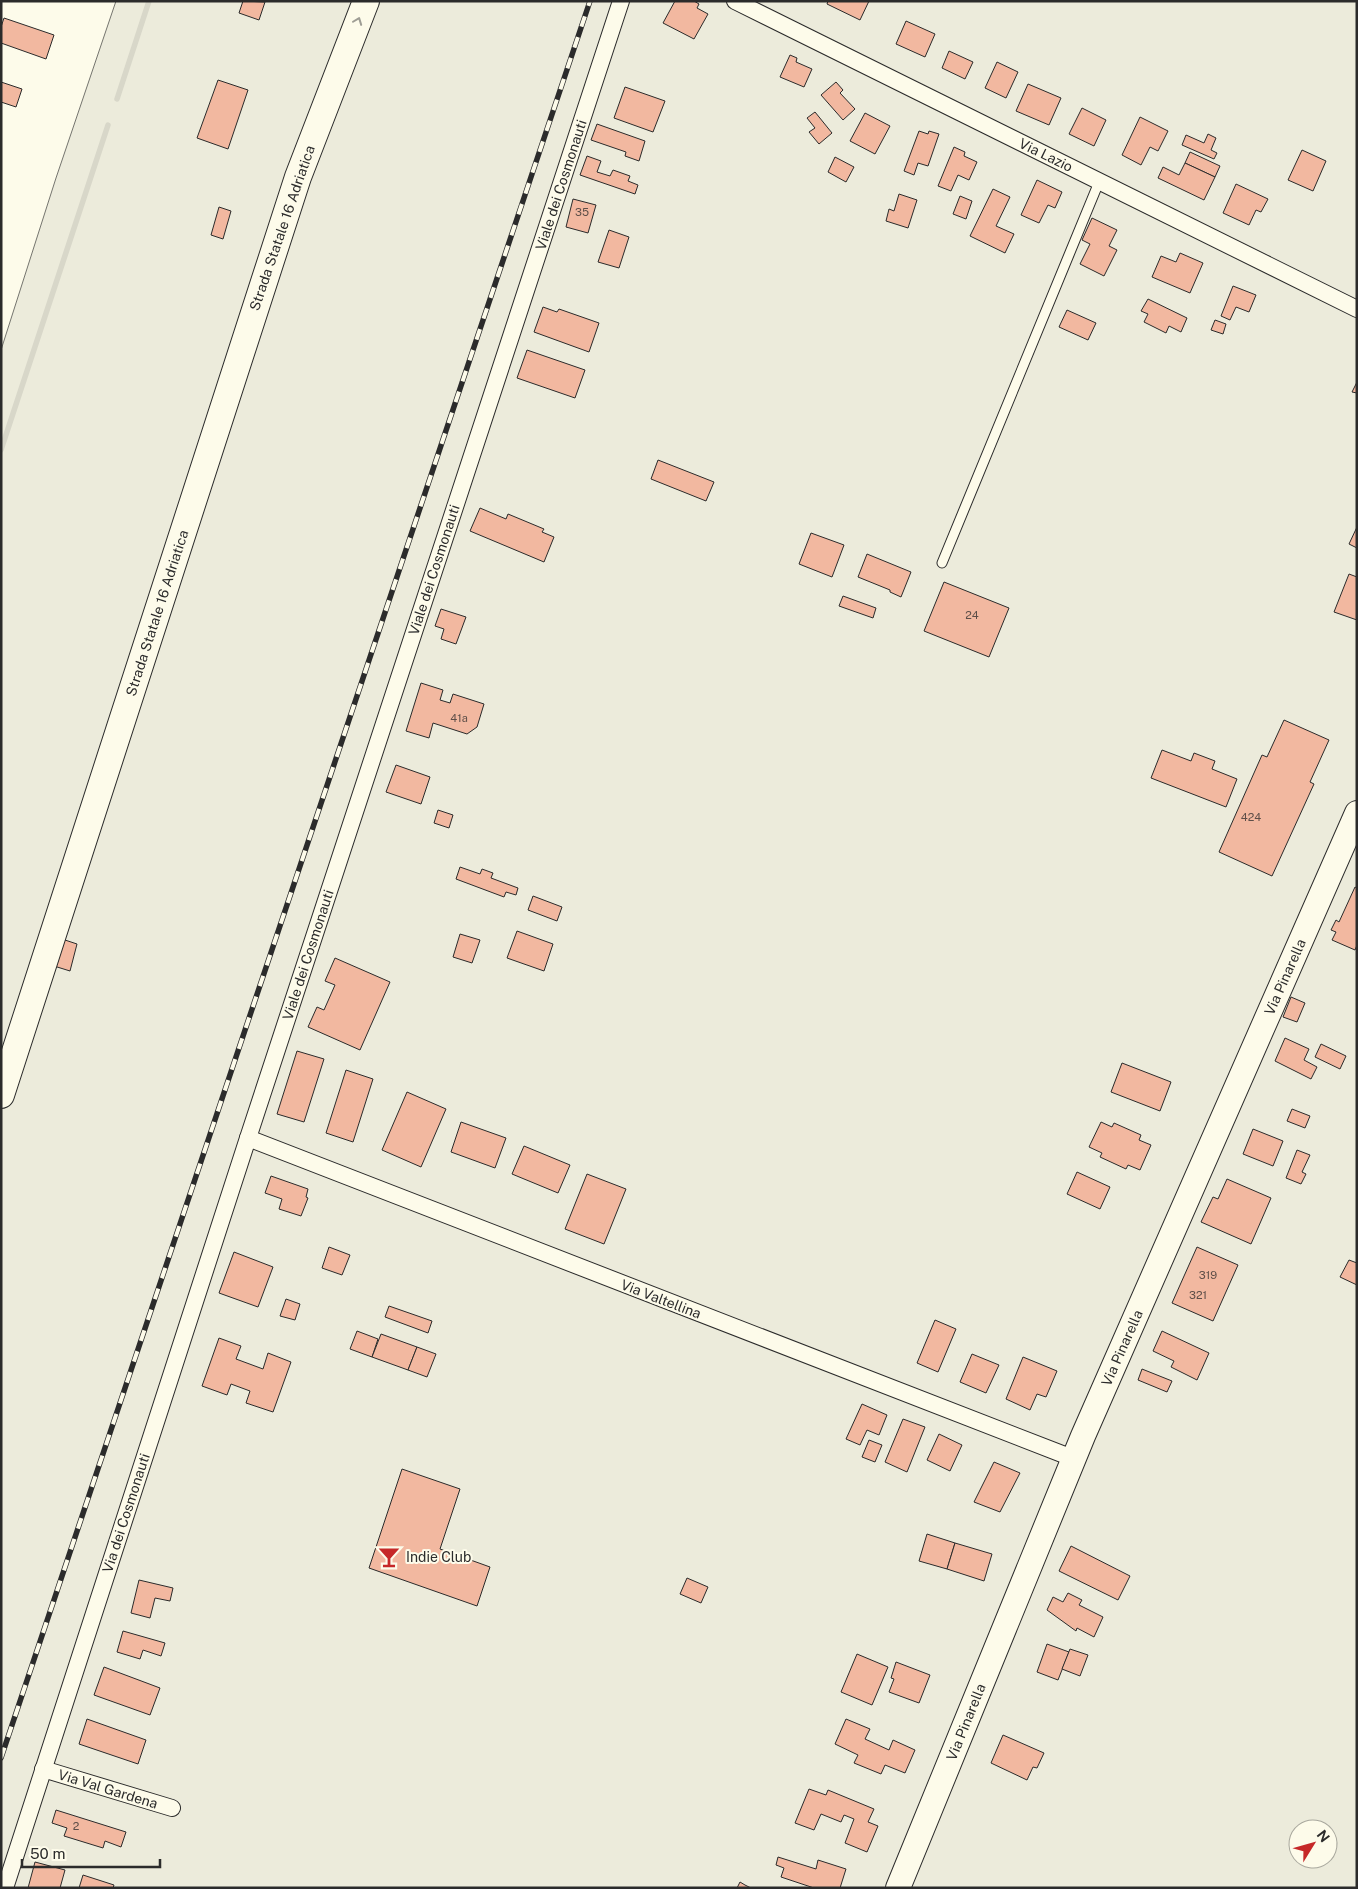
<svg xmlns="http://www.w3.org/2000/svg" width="1358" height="1889" viewBox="0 0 1358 1889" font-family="'Public Sans',sans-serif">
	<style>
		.green { fill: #ecebdb; stroke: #74746e; fill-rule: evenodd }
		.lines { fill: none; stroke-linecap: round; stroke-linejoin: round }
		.stream { stroke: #d8d7c9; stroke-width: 5.5 }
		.building { fill: #f2b8a0; stroke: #2b2b2b }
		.lane-casing { stroke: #2b2b2b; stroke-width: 11 }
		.street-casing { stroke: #2b2b2b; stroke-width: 18 }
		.secondary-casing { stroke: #2b2b2b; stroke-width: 26 }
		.primary-casing { stroke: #2b2b2b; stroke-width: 28 }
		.lane { stroke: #fdfbea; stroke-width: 9 }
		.street { stroke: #fdfbea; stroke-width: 16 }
		.secondary { stroke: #fdfbea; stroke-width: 24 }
		.primary { stroke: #fdfbea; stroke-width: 26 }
		.rail-casing { stroke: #2b2b2b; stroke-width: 5.5 }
		.rail { stroke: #fdfbea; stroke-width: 4; stroke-dasharray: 11; stroke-linecap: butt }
		.oneway { stroke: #9e9d94 }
		.labels { text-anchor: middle; stroke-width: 4; stroke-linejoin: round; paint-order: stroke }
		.number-label { font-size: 11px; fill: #5d4e48 }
		.street-label { font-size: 14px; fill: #2b2b2b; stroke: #fdfbea }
		.poi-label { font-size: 14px; fill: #2b2b2b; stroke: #fdfbea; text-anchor: start }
	</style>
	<rect width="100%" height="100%" fill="#fdfbea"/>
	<!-- green -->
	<path class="green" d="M116 1H1357V1888H1V350L56 178ZM1298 1829H1328V1859H1298Z"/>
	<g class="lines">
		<!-- stream -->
		<g class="stream">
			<polyline points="117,99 149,1"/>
			<polyline points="1,450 108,125"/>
		</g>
	</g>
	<!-- building -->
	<g class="building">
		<polygon points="243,1 265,2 259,20 239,13"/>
		<polygon points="675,1 694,1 699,4 697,8 708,14 694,39 663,23"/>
		<polygon points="828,1 869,1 860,20 827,4"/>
		<polygon points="4,18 54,35 46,59 1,43 1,27"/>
		<polygon points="906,21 935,34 925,57 896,44"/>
		<polygon points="949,51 973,62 965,79 942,68"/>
		<polygon points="790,55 797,58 796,62 812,69 804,87 780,77"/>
		<polygon points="997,62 1018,72 1006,98 985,88"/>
		<polygon points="218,80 248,90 228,149 197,138"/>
		<polygon points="1,82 22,89 16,107 1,102"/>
		<polygon points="836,82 843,90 840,93 855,109 843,120 821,95"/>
		<polygon points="1028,84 1061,98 1049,125 1016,111"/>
		<polygon points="625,87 665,101 653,132 614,118"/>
		<polygon points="1082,108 1106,120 1094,146 1069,134"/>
		<polygon points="815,112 832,133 819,144 809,132 815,128 807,118"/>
		<polygon points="865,113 890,126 875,154 850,141"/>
		<polygon points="1140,117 1168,131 1158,151 1150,147 1141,165 1122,155"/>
		<polygon points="597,124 645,141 639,161 625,156 626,152 591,140"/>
		<polygon points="919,131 928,134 929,131 939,134 928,166 918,163 914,175 904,171"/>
		<polygon points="1208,134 1216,138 1211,150 1217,153 1214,159 1182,145 1186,135 1204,143"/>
		<polygon points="954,147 965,152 964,156 977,162 969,180 958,175 951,191 938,186"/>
		<polygon points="1302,150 1326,161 1313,191 1288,180"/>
		<polygon points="1190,152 1220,166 1215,177 1185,163"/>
		<polygon points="587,156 601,161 597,172 610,176 613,170 630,176 628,181 638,185 635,194 580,175"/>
		<polygon points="835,157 854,167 846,182 828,172"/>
		<polygon points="1185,163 1215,177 1204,200 1158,178 1163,167 1179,175"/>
		<polygon points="1037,180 1062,192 1055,208 1048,205 1039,223 1021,215"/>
		<polygon points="1236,184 1268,199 1261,212 1256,210 1249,225 1223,213"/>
		<polygon points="993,189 1010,197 996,226 1014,234 1005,253 970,236"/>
		<polygon points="899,194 917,200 908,228 886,221 889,209 894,211"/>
		<polygon points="960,196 972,201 966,219 953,214"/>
		<polygon points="573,199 596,205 588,233 566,227"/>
		<polygon points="219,207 231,211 223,239 211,235"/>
		<polygon points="1092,218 1117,230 1109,246 1117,250 1104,276 1080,264 1090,244 1082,240"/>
		<polygon points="609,230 629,237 619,268 598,262"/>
		<polygon points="1180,253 1203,263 1190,293 1152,277 1161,256 1176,262"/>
		<polygon points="1233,286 1256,295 1249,312 1236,307 1230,320 1221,316"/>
		<polygon points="1148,299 1187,318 1181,332 1169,326 1166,333 1144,322 1148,314 1141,311"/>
		<polygon points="543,307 557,312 559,309 599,323 589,352 534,332"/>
		<polygon points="1067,310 1096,323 1088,340 1059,327"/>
		<polygon points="1215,320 1226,324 1223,334 1211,330"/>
		<polygon points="527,350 585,370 575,398 517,378"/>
		<polygon points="1357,382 1357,393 1352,392"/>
		<polygon points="658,460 714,482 706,501 651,479"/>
		<polygon points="480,508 506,519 508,514 544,529 542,532 554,537 544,562 470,531"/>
		<polygon points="1357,527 1357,548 1349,544"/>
		<polygon points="811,533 844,545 832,577 799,564"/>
		<polygon points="867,554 911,572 901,597 890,592 890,590 858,577"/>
		<polygon points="1349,574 1357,577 1357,620 1334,612"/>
		<polygon points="944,582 1009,608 989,657 924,631"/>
		<polygon points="843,596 876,608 873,618 839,606"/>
		<polygon points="441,609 466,617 456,644 441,639 444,629 435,626"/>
		<polygon points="421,683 443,690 440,700 450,703 453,694 484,704 477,727 467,734 433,723 429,738 406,731"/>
		<polygon points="1284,720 1329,740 1310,782 1314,784 1272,876 1219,852 1262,755 1267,757"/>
		<polygon points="1162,750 1191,761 1194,753 1215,761 1212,769 1237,779 1226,807 1151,778"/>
		<polygon points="396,765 430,777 421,804 386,792"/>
		<polygon points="438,810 453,815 449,828 434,823"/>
		<polygon points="460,867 480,874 482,869 493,873 491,878 518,888 516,895 506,892 504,897 456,879"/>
		<polygon points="1355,887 1357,888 1357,945 1355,950 1332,940 1336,932 1331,930 1336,920 1339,922"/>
		<polygon points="533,896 562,907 557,921 528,910"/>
		<polygon points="517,931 553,944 544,971 507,958"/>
		<polygon points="460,934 480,940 472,963 453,957"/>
		<polygon points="62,939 77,944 70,971 54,966"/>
		<polygon points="335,958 390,982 360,1050 308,1027 317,1007 324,1010 335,985 325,981"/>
		<polygon points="1291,997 1305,1003 1297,1022 1283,1017"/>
		<polygon points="1285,1038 1309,1049 1304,1060 1317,1067 1311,1079 1275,1061"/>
		<polygon points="1321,1044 1346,1056 1340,1069 1315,1057"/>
		<polygon points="297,1051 324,1059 304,1122 277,1114"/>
		<polygon points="1122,1063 1171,1082 1160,1111 1111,1092"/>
		<polygon points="346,1070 373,1079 353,1142 326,1133"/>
		<polygon points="407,1092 446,1109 421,1167 382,1150"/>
		<polygon points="1292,1109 1310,1116 1305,1128 1287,1121"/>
		<polygon points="461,1122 506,1138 495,1168 451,1152"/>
		<polygon points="1101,1122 1112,1127 1114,1123 1141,1135 1139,1140 1151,1145 1140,1170 1128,1165 1126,1169 1100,1157 1102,1153 1089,1147"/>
		<polygon points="1253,1129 1283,1141 1273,1166 1243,1154"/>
		<polygon points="524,1146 570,1165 558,1193 512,1174"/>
		<polygon points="1297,1150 1310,1155 1302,1172 1306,1174 1301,1184 1286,1178"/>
		<polygon points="1077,1172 1110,1187 1100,1209 1067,1194"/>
		<polygon points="587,1174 626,1189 604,1244 565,1229"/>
		<polygon points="271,1176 308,1189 306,1197 308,1198 301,1216 279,1209 282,1199 265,1193"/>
		<polygon points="1227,1179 1271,1198 1251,1244 1201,1222 1213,1197 1218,1199"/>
		<polygon points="329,1247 350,1255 342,1275 322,1268"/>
		<polygon points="1197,1247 1238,1265 1213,1321 1172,1303"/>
		<polygon points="234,1252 273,1267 258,1307 219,1293"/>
		<polygon points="1349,1260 1357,1263 1357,1285 1340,1277"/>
		<polygon points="286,1299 300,1304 295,1320 280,1316"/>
		<polygon points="389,1306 432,1321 428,1333 385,1317"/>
		<polygon points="935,1320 956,1329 938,1372 917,1363"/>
		<polygon points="357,1331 378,1339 372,1357 350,1349"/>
		<polygon points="1162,1331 1209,1353 1197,1380 1171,1367 1174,1361 1153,1351"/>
		<polygon points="381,1334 417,1347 408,1370 372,1357"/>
		<polygon points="219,1338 241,1346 236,1359 263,1369 268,1353 291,1362 273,1412 246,1403 250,1391 231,1384 227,1395 202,1386"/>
		<polygon points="417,1347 436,1354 427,1377 408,1370"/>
		<polygon points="972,1354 999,1365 986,1393 960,1382"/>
		<polygon points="1023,1357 1057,1371 1046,1397 1037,1394 1030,1410 1006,1399"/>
		<polygon points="1142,1369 1172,1381 1167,1392 1138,1380"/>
		<polygon points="862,1404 887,1415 879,1435 867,1430 860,1445 846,1439"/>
		<polygon points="903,1419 925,1427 907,1472 885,1462"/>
		<polygon points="939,1434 962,1445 950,1471 927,1460"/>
		<polygon points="869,1440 882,1445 875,1462 862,1457"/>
		<polygon points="994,1462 1020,1473 1000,1512 974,1502"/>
		<polygon points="402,1469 460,1489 440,1549 490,1567 477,1606 369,1568"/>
		<polygon points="927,1534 955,1543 947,1569 919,1561"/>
		<polygon points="955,1543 992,1554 984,1581 947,1569"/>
		<polygon points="1071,1546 1130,1576 1118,1600 1059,1571"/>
		<polygon points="687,1578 708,1587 701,1603 680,1594"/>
		<polygon points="139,1580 173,1588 170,1601 155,1598 150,1618 131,1613"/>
		<polygon points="1068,1593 1082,1600 1079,1605 1103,1617 1094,1637 1077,1628 1076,1631 1047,1610 1053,1597 1063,1602"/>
		<polygon points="123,1631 165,1643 161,1656 143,1650 140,1659 117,1652"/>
		<polygon points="1047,1644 1069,1652 1058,1680 1037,1672"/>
		<polygon points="1070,1649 1088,1655 1080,1676 1062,1669"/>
		<polygon points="857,1654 888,1667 872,1705 841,1692"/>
		<polygon points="896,1662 930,1675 919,1703 889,1692 894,1679 891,1678"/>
		<polygon points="104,1667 160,1688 150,1715 94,1695"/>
		<polygon points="87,1719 146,1740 138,1764 79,1744"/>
		<polygon points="846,1719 870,1729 865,1739 889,1750 893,1740 915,1750 905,1773 885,1765 881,1774 854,1763 858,1755 835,1744"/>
		<polygon points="1003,1735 1044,1753 1037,1768 1033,1767 1027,1780 991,1763"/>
		<polygon points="809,1789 826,1795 828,1790 874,1809 868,1822 878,1826 867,1852 845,1843 854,1819 844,1815 841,1822 821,1814 814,1830 795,1823"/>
		<polygon points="56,1810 126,1832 121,1847 105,1841 103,1848 64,1836 67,1828 52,1823"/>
		<polygon points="778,1857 816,1869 818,1860 846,1869 840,1888 814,1888 781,1877 784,1868 776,1865"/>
		<polygon points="35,1862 65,1870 60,1888 28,1888"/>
		<polygon points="83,1875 114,1885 113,1888 79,1888"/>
		<polygon points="740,1882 745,1885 751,1888 737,1888"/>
	</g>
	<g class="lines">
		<!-- lane casing -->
		<g class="lane-casing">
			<polyline id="lane" points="942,563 1099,182"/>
		</g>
		<!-- street casing -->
		<g class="street-casing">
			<g id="street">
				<polyline points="735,1 1357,309"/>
				<polyline points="248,1138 1075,1459"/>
				<polyline points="43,1769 172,1808"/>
				<polyline points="5,1888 248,1138 621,1"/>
			</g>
		</g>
		<!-- secondary casing -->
		<g class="secondary-casing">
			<polyline id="secondary" points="898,1888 1083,1436 1357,813"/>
		</g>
		<!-- primary casing -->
		<g class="primary-casing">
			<polyline id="primary" points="1,1095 298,177 366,1"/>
		</g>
		<!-- lane -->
		<use href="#lane" class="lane"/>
		<!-- street -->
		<use href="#street" class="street"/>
		<!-- secondary -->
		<use href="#secondary" class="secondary"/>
		<!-- primary -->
		<use href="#primary" class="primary"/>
		<!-- rail casing -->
		<g class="rail-casing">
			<polyline id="rail" points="1,1758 590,1"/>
		</g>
		<!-- rail -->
		<use href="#rail" class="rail"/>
	</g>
	<!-- one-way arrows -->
	<defs><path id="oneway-chevron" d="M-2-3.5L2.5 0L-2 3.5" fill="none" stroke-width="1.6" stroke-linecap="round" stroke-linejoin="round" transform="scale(1.25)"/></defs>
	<use class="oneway" href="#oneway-chevron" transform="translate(358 21) rotate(-69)"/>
	<!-- icons -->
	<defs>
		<g id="bar-bare" transform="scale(1.725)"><path d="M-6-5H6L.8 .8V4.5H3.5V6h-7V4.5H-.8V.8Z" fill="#c62828" stroke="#fdfbea" stroke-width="2.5" paint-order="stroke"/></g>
	</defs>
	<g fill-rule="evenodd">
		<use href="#bar-bare" x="389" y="1557"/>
	</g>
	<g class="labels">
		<!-- number labels -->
		<g class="number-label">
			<text x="582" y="216">35</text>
			<text x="972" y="619">24</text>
			<text x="459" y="722">41a</text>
			<text x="1251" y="821">424</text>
			<text x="1208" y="1279">319</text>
			<text x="1198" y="1299">321</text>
			<text x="76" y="1830">2</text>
		</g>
		<!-- street labels -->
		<g class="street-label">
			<text transform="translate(1046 155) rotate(26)" y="5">Via Lazio</text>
			<text transform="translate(561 185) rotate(-72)" y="5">Viale dei Cosmonauti</text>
			<text transform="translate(282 228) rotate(-71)" y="5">Strada Statale 16 Adriatica</text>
			<text transform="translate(434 570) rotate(-72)" y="5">Viale dei Cosmonauti</text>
			<text transform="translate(157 613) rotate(-72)" y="5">Strada Statale 16 Adriatica</text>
			<text transform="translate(308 955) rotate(-72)" y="5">Viale dei Cosmonauti</text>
			<text transform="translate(1285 977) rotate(-66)" y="5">Via Pinarella</text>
			<text transform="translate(661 1299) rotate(21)" y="5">Via Valtellina</text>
			<text transform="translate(1122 1348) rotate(-66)" y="5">Via Pinarella</text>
			<text transform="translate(126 1513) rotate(-72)" y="5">Via dei Cosmonauti</text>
			<text transform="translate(966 1722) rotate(-68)" y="5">Via Pinarella</text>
			<text transform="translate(108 1789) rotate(17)" y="5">Via Val Gardena</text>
		</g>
		<!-- poi labels -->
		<g class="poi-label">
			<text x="406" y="1562">Indie Club</text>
		</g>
	</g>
	<!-- border -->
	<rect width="1358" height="1889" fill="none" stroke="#2b2b2b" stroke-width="5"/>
	<!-- north arrow -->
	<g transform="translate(1313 1844) rotate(53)"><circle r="24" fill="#fdfbea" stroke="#a9a89e"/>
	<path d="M0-4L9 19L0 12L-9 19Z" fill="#c62828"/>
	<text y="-8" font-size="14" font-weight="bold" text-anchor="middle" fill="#2b2b2b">N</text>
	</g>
	<!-- scale -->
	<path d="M22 1859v8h138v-8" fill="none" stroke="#2b2b2b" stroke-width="2.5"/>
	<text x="30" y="1859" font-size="15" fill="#2b2b2b" stroke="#fdfbea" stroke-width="4" paint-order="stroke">50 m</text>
</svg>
